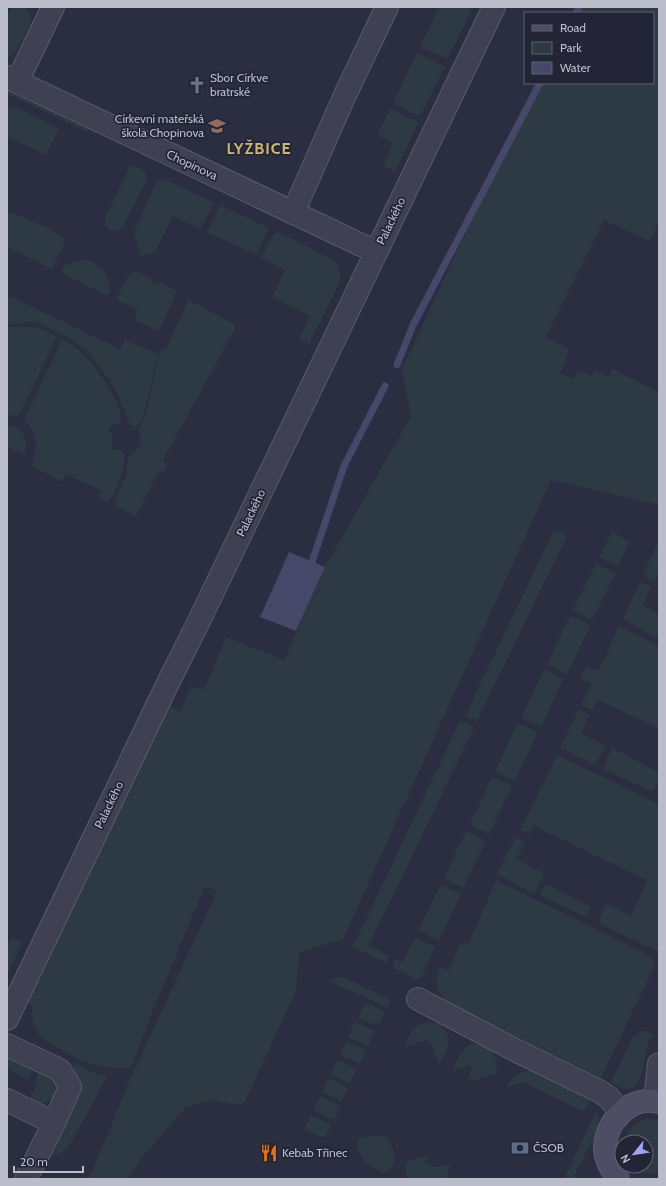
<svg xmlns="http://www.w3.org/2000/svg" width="666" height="1186" viewBox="0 0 666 1186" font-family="Cabin,sans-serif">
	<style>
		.green { fill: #2e3a43 }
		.water { fill: #454869 }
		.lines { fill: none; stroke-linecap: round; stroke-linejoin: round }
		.stream { stroke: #454869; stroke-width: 7 }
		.street-casing { stroke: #5a5b6b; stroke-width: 24 }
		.secondary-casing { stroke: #5a5b6b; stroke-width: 24 }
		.street { stroke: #3f4051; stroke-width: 22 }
		.secondary { stroke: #4d4e63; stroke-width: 22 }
		.labels { text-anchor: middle; stroke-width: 3.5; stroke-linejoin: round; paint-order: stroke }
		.poi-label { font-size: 12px; fill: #bcbdcb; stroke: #232536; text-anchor: start }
		.street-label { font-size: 12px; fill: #bcbdcb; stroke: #232536 }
		.district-label { font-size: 16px; font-weight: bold; letter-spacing: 1px; fill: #cbb877; stroke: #232536 }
	</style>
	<rect width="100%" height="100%" fill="#2b2d41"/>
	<!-- green -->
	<g class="green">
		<polygon points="12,7 26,7 30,14 31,23 14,54 11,56 7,56 7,17"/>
		<polygon points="439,7 467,7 470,8 471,11 449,56 446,58 420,47"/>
		<path d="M576 7H659V223L649 241 604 220 546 337 570 349 560 373 573 379 578 370 591 376 595 370 609 377 613 369 659 392V505L551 480 343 939 300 952 295 993 243 1106 209 1100 185 1108 140 1160 129 1179H89L129 1082 217 891 205 886 149 1020 132 1066C123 1070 102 1067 93 1064 83 1062 48 1044 41 1037 33 1028 30 1016 33 1005L27 1003 166 711 171 707 180 712 191 686 204 690 226 637 284 660 325 567 411 416 402 369 536 83H653V13H573Z"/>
		<polygon points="417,53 445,67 423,111 421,114 418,115 393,103"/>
		<polygon points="31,74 80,97 76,99 33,81"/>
		<polygon points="7,85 91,125 88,132 7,94"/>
		<polygon points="96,105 133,123 120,126 92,112"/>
		<polygon points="14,106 59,129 46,155 7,136 7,113 9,108"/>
		<polygon points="390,109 417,122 417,126 395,171 383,166 393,143 377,135"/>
		<polygon points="178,145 338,219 346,225 348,230 180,149"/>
		<path d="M130 166C138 166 147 170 147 179L123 226 117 231C107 231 105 227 105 218Z"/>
		<polygon points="162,178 215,203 200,229 173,216 154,253 141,256 136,240 134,232 155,185"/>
		<polygon points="220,205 269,228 256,255 207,232"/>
		<path d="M7 211C19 216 59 230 65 240L64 244 52 269 7 247Z"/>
		<path d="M279 232 335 261C340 268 341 273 340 281L309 344 299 340 310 316 272 297 285 270 261 258 275 233Z"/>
		<path d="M85 259C102 263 114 279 108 296L61 273 64 266 79 260Z"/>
		<polygon points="136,271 151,278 150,281 158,285 161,282 177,291 159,331 134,320 138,310 116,300 129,274"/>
		<polygon points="10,296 120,349 125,340 158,354 143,417 140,422 135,427 129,423 118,395 111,382 93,358 83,348 73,340 43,325 35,322 7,324 7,298 9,299"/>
		<path d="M188 300 233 323 235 326V329L163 460 167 465C167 470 163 472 158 473L136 516 118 507 115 503 126 475 129 456 140 445V438L138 431 143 422 146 414 159 354 162 348 166 349Z"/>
		<polygon points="7,327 36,327 57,336 18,417 7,414"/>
		<path d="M62 340C69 344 77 348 83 354 95 366 129 408 119 426L113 423 108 431 113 434 112 438 113 444 110 446 114 451 116 449C117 449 121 450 122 451 130 459 115 497 107 502L99 499 102 491 66 474 62 482 32 466C37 448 39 434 24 420Z"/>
		<path d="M7 425C25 426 29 440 24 455L7 447Z"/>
		<polygon points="558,531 567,536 477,721 465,716 552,534 555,532"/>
		<polygon points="612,532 630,542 618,566 599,557"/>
		<polygon points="657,544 659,545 659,572 654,581 643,575"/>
		<polygon points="596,564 616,573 592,620 573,610"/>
		<polygon points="640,582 651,587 643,605 659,614 658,637 654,636 623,619"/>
		<polygon points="570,616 591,625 567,674 547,664"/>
		<polygon points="619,626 659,646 659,729 597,699 592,710 581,705 591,684 580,679 587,665 599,671"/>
		<polygon points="544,670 563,679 541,727 521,718"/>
		<path d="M579 710 589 715 581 733 606 746C602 752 599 760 593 764L560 748Z"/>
		<polygon points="463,721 474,728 369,945 367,945 390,956 386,963 353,947 459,723"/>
		<polygon points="518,723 538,732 515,781 495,771"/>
		<polygon points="612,748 659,772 659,779 653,791 651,791 605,770 603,768"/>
		<polygon points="557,755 659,804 659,950 654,950 602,925 599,920 600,917 607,904 630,915 629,916 630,917 648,879 646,880 534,826 534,824 529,834 520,830"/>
		<polygon points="492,777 512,786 489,834 470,825"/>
		<polygon points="466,831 486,841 463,888 444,878"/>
		<polygon points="516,837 525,841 516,861 518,860 544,873 535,893 533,893 497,874"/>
		<path d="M496 880 646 954 653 959 654 964 652 971 601 1078 454 1007C438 995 432 986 441 966L448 971 460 944 469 943Z"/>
		<polygon points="545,884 591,907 586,917 540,895"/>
		<polygon points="441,885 461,894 439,941 418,930"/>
		<polygon points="12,938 21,942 22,943 7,975 7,947"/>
		<polygon points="415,938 435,947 422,977 419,979 415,979 394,968 393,966 395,959 404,963 403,961"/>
		<polygon points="341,976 391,1000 388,1008 329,981"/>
		<polygon points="365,1002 381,1010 384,1015 378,1026 358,1018"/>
		<polygon points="355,1022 375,1031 368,1046 348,1037"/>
		<path d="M428 1022C438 1021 448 1030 449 1041 449 1049 442 1058 439 1065L431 1045 425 1040 404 1048C410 1034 412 1025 428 1022Z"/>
		<path d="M643 1031H648L653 1034C650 1039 648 1045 646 1051 643 1062 643 1087 628 1089 622 1090 616 1085 611 1082L633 1037 639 1032Z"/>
		<polygon points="346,1041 366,1050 360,1064 340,1055"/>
		<path d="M471 1044C490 1043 500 1055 496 1073L474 1081 467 1078 471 1072V1065L453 1070C457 1060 461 1050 471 1044Z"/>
		<polygon points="7,1055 34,1068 28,1080 7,1068"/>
		<polygon points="337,1060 357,1069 350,1083 330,1074"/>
		<path d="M75 1065H78L91 1072 107 1077 71 1143C63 1153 59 1157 46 1152L79 1086 78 1078 73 1066Z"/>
		<path d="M534 1070 590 1098 584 1111H582L523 1082 507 1088 506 1086C514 1076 521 1071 534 1070Z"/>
		<path d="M39 1071C45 1074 51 1078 53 1084 59 1095 47 1106 35 1103 33 1102 31 1101 29 1100L37 1085 34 1083Z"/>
		<polygon points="328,1078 348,1088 342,1101 322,1092"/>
		<polygon points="320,1096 341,1106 334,1120 313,1110"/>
		<path d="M597 1109C600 1118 599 1124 596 1132L573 1179H564Z"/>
		<polygon points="311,1115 331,1125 325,1137 322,1137 304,1129"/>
		<path d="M647 1119 659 1120V1173C649 1175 640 1173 633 1166H646V1142H625C627 1129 635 1123 647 1119Z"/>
		<path d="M378 1135 387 1137 396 1155C394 1162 392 1171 383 1173 368 1164 354 1158 358 1138Z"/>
		<path d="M428 1155 425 1161 434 1167 451 1164 445 1179H408C404 1172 405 1168 408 1161Z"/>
	</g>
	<!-- water -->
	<polygon class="water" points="289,552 325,567 296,631 260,617"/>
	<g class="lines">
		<!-- stream -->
		<g class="stream">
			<polyline points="576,13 579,7"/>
			<polyline points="397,365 413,325 540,83"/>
			<polyline points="312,562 344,466 385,386"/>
		</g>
		<!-- street casing -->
		<g class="street-casing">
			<g id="street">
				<polyline points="7,77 376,252"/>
				<polyline points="17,82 53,7"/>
				<polyline points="293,213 345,95 387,7"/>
				<polyline points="418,999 511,1048 599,1091 608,1097 621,1112"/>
				<polyline points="7,1019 166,687 197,625 494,7"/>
				<polyline points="7,1045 60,1070 70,1087 54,1123 26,1179"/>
				<polyline points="7,1100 54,1123"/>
				<polyline points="655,1101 659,1064"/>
			</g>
		</g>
		<!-- secondary casing -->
		<g class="secondary-casing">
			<path id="secondary" d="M618 1179C612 1171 606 1162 605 1151 604 1123 629 1095 659 1102"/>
		</g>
		<!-- street -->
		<use href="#street" class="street"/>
		<!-- secondary -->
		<use href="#secondary" class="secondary"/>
	</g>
	<!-- icons -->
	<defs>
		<g id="church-bare" transform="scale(1.38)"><path d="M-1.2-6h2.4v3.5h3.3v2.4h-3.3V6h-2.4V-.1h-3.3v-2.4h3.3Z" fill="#6b7280" stroke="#232536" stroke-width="2.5" paint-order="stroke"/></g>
		<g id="school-bare" transform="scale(1.38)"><path d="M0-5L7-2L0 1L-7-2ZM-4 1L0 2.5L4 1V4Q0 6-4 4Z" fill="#8d6e63" stroke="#232536" stroke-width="2.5" paint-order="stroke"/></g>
		<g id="bank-bare" transform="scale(1.38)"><path d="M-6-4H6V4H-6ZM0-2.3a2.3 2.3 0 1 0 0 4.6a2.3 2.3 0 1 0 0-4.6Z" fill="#5c6f8a" stroke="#232536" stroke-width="2.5" paint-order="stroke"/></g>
		<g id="restaurant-bare" transform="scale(1.38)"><path d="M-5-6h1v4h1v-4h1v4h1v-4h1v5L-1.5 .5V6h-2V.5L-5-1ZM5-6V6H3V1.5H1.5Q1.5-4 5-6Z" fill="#e8710a" stroke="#232536" stroke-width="2.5" paint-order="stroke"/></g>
	</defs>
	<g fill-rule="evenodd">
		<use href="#church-bare" x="197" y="85"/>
		<use href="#school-bare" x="217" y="126"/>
		<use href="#bank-bare" x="520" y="1148"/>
		<use href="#restaurant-bare" x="269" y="1153"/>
	</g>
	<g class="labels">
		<!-- poi labels -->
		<g class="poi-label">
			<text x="210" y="82">Sbor Církve<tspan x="210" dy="14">bratrské</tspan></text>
			<text x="204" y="123" text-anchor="end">Církevní mateřská<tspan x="204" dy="14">škola Chopinova</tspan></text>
			<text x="533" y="1152">ČSOB</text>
			<text x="282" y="1157">Kebab Třinec</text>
		</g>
		<!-- street labels -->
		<g class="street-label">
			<text transform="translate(192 165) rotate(25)" y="4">Chopinova</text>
			<text transform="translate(391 221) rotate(-64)" y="4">Palackého</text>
			<text transform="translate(251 513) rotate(-64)" y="4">Palackého</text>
			<text transform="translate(109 805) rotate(-64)" y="4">Palackého</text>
		</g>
		<!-- district labels -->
		<g class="district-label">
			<text x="259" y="154">LYŽBICE</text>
		</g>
	</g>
	<!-- border -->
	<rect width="666" height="1186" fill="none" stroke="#bcbdcb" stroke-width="16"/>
	<!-- legend -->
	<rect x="524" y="12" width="130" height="72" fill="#232536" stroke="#606272"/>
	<rect x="532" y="25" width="20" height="6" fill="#4d4e63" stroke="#606272"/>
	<text x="560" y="32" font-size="12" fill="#bcbdcb">Road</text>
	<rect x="532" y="42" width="20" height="12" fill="#2e3a43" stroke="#606272"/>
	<text x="560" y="52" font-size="12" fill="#bcbdcb">Park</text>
	<rect x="532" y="62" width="20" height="12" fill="#454869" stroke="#606272"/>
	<text x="560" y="72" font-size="12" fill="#bcbdcb">Water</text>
	<!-- north arrow -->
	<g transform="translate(634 1154) rotate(240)"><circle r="19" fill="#232536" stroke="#606272"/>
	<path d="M0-3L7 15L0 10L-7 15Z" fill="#9fa2ed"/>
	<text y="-6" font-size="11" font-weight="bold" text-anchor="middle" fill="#bcbdcb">N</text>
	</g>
	<!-- scale -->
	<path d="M14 1166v6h69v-6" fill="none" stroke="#bcbdcb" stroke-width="2"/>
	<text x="20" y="1166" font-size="12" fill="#bcbdcb" stroke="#232536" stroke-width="3" paint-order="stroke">20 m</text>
</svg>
